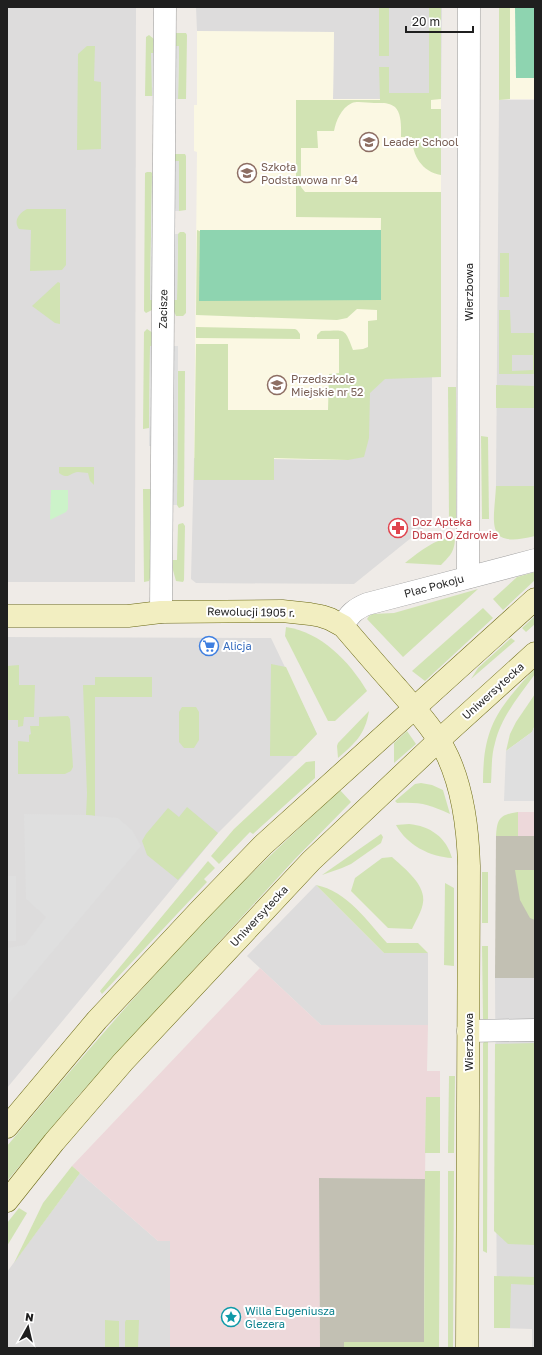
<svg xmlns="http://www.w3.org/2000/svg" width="542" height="1355" viewBox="0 0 542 1355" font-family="'Golos Text',sans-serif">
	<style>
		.residential { fill: #dddcdc }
		.commercial { fill: #edd8da }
		.education { fill: #fbf8e3 }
		.construction { fill: #c2c0b3 }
		.grass { fill: #d1e3b3; fill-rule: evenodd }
		.park { fill: #ccf3c9 }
		.pitch { fill: #8ed4b0 }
		.parking { fill: #dfdfdf }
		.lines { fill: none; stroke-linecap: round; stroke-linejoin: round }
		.street-casing { stroke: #9c9c9c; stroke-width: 23 }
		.secondary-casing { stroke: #6a6812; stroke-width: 23 }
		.street { stroke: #fff; stroke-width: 22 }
		.secondary { stroke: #f2eec1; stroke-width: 22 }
		.labels { text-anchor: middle; stroke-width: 4; stroke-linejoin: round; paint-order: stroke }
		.education-label { font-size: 11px; fill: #785e54; stroke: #fff; text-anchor: start }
		.street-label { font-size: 11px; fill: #1f1f1f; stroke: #fff }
		.health-label { font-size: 11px; fill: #be3a42; stroke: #fff; text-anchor: start }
		.shop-label { font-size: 11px; fill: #366cbe; stroke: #fff; text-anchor: start }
		.culture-label { font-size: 11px; fill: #0d838f; stroke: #fff; text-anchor: start }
	</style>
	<rect width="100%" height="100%" fill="#efebe7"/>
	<!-- residential -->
	<g class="residential">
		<polygon points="7,7 136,7 135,582 7,582"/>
		<polygon points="196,7 442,7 441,99 333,99 334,32 197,31"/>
		<polygon points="499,100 535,100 535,522 502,529 496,486"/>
		<polygon points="383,360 432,360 432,521 354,584 196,583 191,579 194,458 348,460 351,393"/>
		<polygon points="7,637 271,638 317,734 218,833 7,1088"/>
		<polygon points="316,885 384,953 428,953 428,1025 321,1025 247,956"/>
		<polygon points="495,978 535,978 535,1348 532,1348 532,1329 497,1328"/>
		<polygon points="80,1173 158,1241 170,1241 170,1348 7,1348 7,1272"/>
	</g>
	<!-- commercial -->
	<g class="commercial">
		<rect x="518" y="812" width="17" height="24"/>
		<polygon points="260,968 321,1025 428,1025 427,1071 440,1071 440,1097 426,1098 425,1179 319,1178 320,1348 170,1348 170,1241 158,1241 72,1166"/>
	</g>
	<!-- education -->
	<g class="education">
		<rect x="510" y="7" width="25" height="92"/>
		<polygon points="197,31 334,32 333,99 441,99 441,195 383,360 351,393 348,460 194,458 197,152 194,151 194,105 197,105"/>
	</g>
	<!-- construction -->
	<g class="construction">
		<polygon points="496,836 535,836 535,978 495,978"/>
		<polygon points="319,1178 425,1179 424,1342 344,1342 344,1348 320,1348"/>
	</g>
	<!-- grass -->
	<g class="grass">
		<rect x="379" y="7" width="10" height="49"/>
		<path d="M429 7H441V99L431 100V109H441V175C422 172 412 155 412 137H401C401 128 402 114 395 107 389 102 381 103 374 103 368 103 357 101 352 103 341 108 336 121 334 131H317L318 148H301V187L305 192H441V377L385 379 370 393 369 438 364 457 348 460 274 458V480H194L196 344H228V410H328L329 374 339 373V339H317V335L321 331C345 331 344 326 353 350L363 349 368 347V321L377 320V310L357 309 347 318 337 320 196 315 197 230 380 300 381 218 296 217V100H380L379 67H389V93H429Z"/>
		<polygon points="499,7 510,7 510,99 499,100"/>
		<polygon points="172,33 186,33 187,35 186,99 178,99 179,46 171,46"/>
		<polygon points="149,35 159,43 159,53 152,54 152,96 145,96 146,37"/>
		<polygon points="87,46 95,46 94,81 101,82 101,149 77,150 78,54"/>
		<polygon points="171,154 185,154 186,156 186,210 179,211 179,162 171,161"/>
		<polygon points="147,172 151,172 152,173 150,299 158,300 156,308 146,313 144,311 145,173"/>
		<path d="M27 209H66V265L62 270 30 271 31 230 19 229C13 221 19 213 27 209Z"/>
		<polygon points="180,232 184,232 186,234 186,313 183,316 176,316 171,305 172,300 177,300 178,234"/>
		<rect x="500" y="253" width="9" height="44"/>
		<polygon points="58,282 60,283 60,324 55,323 32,306"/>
		<path d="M499 310H510L511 333H535V374H499ZM512 355H533V370L512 371Z"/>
		<polygon points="196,327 295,329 297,330 300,334 300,339 196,338"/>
		<polygon points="147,329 156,335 155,346 150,346 149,428 143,429 144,332"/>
		<polygon points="178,371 185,371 184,506 179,508 177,505"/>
		<polygon points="496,385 535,386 535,408 496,408"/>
		<polygon points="448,387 456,387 456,519 449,520"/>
		<polygon points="481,436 488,437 489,519 482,519"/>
		<path d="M59 467H94V485L90 481 88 473C85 473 81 472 78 472 69 473 69 480 59 473Z"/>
		<path d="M496 486H535V536C484 549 494 524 496 486Z"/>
		<polygon points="143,489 151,489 150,560 155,562 149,581 144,582"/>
		<polygon points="183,523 185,526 184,580 183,582 176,581 171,563 172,560 177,560 178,525 179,524"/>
		<path d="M455 536C455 551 451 555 441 565L405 563C422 550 433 540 455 536Z"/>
		<polygon points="535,572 535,580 503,610 493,599 517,577"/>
		<polygon points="478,589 403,657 367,619 369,616 373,614 394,613"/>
		<polygon points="483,608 493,618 425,681 412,671"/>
		<polygon points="535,616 535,624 526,632 522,628"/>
		<path d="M286 627C321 632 349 661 367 691L335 721H328L285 636Z"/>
		<polygon points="511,638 515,641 471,679 478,668"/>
		<polygon points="271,664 286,667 317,734 296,756 270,756"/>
		<polygon points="19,665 19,685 35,685 34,717 24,717 23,726 18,727 18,720 7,720 7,666"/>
		<path d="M535 668V674C519 696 501 717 495 743 491 756 492 770 491 783H483C483 726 498 709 535 668Z"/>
		<polygon points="95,677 152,677 152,697 95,697 95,816 86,815 87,794 83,685 95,685"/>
		<polygon points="535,694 535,725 532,732 506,751 510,734 516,722"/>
		<polygon points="182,707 196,707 199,712 199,740 194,748 184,748 179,742 179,712"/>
		<path d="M369 711C365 735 355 743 338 758L337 746 338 743Z"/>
		<polygon points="68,716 70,719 73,767 71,771 65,774 18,774 18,741 29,742 29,735 31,734 30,726 39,726 39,717"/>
		<polygon points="407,731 416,744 394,763 394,743"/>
		<polygon points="315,761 315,778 253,834 250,832 219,864 211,856 234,829 306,762"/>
		<path d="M421 783 432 785 443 790 450 814C428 804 421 802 397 803L395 801 415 784Z"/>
		<path d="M340 790 351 802 294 860 78 1096 7 1181V1146C72 1068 138 992 207 918 250 874 295 832 340 790Z"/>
		<polygon points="187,807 218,833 178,880 147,855 142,841 146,834 168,808 179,817"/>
		<path d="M518 812V836H496C497 818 500 815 518 812Z"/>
		<path d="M409 824C430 826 446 837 452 858 430 857 407 845 396 825Z"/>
		<polygon points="381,834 383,837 381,843 351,864 342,868 322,875"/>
		<path d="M392 857C403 867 421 881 423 896 425 907 416 920 412 929L388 928 351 891 355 878 382 858Z"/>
		<polygon points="208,861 215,868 204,879 207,882 102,994 100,991"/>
		<polygon points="515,870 535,870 535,920 530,918 520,900"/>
		<rect x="482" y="872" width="6" height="51"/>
		<polygon points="445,883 454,888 454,966 444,965"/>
		<path d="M316 885C347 891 367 921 387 943H418L428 953H384Z"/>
		<polygon points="482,946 488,946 488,1024 483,1019"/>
		<polygon points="488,1039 487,1253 483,1251 483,1043"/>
		<polygon points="535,1043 535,1245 508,1244 494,1231 495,1044"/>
		<polygon points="449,1076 455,1076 454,1153 448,1153"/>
		<polygon points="426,1097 440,1097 440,1153 425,1153"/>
		<polygon points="72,1166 80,1173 14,1263 43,1203"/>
		<polygon points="425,1171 440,1171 439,1348 344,1348 344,1342 424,1342"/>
		<polygon points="448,1171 454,1171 453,1348 448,1348"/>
		<polygon points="19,1208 27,1213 7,1246 7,1223"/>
		<polygon points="494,1276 535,1277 535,1285 511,1284 510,1328 494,1328"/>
		<polygon points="105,1320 119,1321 119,1348 105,1348"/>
		<polygon points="126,1320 139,1320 138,1348 125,1348 125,1322"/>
	</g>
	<!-- park -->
	<polygon class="park" points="51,490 68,490 68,509 66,512 50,520"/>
	<!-- pitch -->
	<g class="pitch">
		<polygon points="515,7 535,7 535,78 516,78"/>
		<polygon points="200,230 381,230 381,300 199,301"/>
	</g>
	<!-- parking -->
	<g class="parking">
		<polygon points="171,46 179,46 178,99 171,99"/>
		<polygon points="151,53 159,53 160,96 152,96"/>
		<rect x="171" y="161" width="8" height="50"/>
		<polygon points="159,175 158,300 150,300 152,176"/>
		<polygon points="170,234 178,234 177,300 170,300"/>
		<polygon points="150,346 155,346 155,446 149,446"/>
		<polygon points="173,346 178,346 177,505 170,505"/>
		<polygon points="535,725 535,801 504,801 506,751 532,732"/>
		<polygon points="24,814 86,815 118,818 132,830 141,846 7,1006 7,948 25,945 46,917 26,899"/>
		<rect x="7" y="876" width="9" height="65"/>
	</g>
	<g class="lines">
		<!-- street casing -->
		<g class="street-casing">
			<g id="street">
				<polyline points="468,577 469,7"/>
				<polyline points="161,612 165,7"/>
				<path d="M343 626C349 614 355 609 367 604L535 560"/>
				<polyline points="468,1031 535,1030"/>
			</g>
		</g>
		<!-- secondary casing -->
		<g class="secondary-casing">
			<g id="secondary">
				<path d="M7 616H128L161 612 282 611 310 614 321 616 330 619 343 626C361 647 379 668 397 688 415 709 436 731 448 757 463 790 468 830 469 866L467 1348"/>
				<polyline points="7,1127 97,1020 199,911 263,845 535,599"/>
				<polyline points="7,1201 54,1142 123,1062 311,861 438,741 535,653"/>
			</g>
		</g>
		<!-- street -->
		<use href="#street" class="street"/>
		<!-- secondary -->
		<use href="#secondary" class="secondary"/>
	</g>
	<!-- icons -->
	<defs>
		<g id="school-ring" transform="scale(1)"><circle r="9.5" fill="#fff" stroke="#8d6e63" stroke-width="1.5"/><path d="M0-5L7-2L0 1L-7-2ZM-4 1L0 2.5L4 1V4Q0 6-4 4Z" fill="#8d6e63"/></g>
		<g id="pharmacy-ring" transform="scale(1)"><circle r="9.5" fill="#fff" stroke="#e0444e" stroke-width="1.5"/><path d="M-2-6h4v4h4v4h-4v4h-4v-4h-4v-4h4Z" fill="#e0444e"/></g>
		<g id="supermarket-ring" transform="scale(1)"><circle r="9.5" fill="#fff" stroke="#3f7fe0" stroke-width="1.5"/><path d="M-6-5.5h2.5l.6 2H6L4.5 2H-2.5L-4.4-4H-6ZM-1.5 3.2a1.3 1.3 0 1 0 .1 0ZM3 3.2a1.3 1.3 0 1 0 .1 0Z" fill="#3f7fe0"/></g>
		<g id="sight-ring" transform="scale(1)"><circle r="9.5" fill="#fff" stroke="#0f9aa8" stroke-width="1.5"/><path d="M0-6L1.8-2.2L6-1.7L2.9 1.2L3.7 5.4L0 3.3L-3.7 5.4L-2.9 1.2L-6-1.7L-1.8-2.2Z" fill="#0f9aa8"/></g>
	</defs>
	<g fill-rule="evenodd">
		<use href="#school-ring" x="369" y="142"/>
		<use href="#school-ring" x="247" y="173"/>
		<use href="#school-ring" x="277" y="385"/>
		<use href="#pharmacy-ring" x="398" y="528"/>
		<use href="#supermarket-ring" x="209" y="646"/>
		<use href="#sight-ring" x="231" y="1317"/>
	</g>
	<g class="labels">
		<!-- education labels -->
		<g class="education-label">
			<text x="383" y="146">Leader School</text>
			<text x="261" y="171">Szkoła<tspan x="261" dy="13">Podstawowa nr 94</tspan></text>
			<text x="291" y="383">Przedszkole<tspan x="291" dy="13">Miejskie nr 52</tspan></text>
		</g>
		<!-- street labels -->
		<g class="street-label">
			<text transform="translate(469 292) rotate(-90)" y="4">Wierzbowa</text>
			<text transform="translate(163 309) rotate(-89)" y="4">Zacisze</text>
			<text transform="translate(434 586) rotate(-15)" y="4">Plac Pokoju</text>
			<text transform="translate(251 612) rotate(1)" y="4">Rewolucji 1905 r.</text>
			<text transform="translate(493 691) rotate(-42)" y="4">Uniwersytecka</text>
			<text transform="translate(259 916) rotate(-47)" y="4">Uniwersytecka</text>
			<text transform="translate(469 1042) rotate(-90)" y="4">Wierzbowa</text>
		</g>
		<!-- health labels -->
		<g class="health-label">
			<text x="412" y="526">Doz Apteka<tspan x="412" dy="13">Dbam O Zdrowie</tspan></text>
		</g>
		<!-- shop labels -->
		<g class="shop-label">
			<text x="223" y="650">Alicja</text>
		</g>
		<!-- culture labels -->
		<g class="culture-label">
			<text x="245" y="1315">Willa Eugeniusza<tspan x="245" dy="13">Glezera</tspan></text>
		</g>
	</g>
	<!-- border -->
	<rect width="542" height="1355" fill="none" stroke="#1f1f1f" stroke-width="16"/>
	<!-- north arrow -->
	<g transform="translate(28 1327) rotate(8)" stroke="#ffffff" stroke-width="3" paint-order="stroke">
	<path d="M0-3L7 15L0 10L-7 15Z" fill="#1f1f1f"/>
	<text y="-6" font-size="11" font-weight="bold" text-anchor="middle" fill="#1f1f1f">N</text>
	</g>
	<!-- scale -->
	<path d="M406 26v6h67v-6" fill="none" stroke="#1f1f1f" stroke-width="2"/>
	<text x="412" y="26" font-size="12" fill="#1f1f1f" stroke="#ffffff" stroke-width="3" paint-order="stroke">20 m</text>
</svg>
